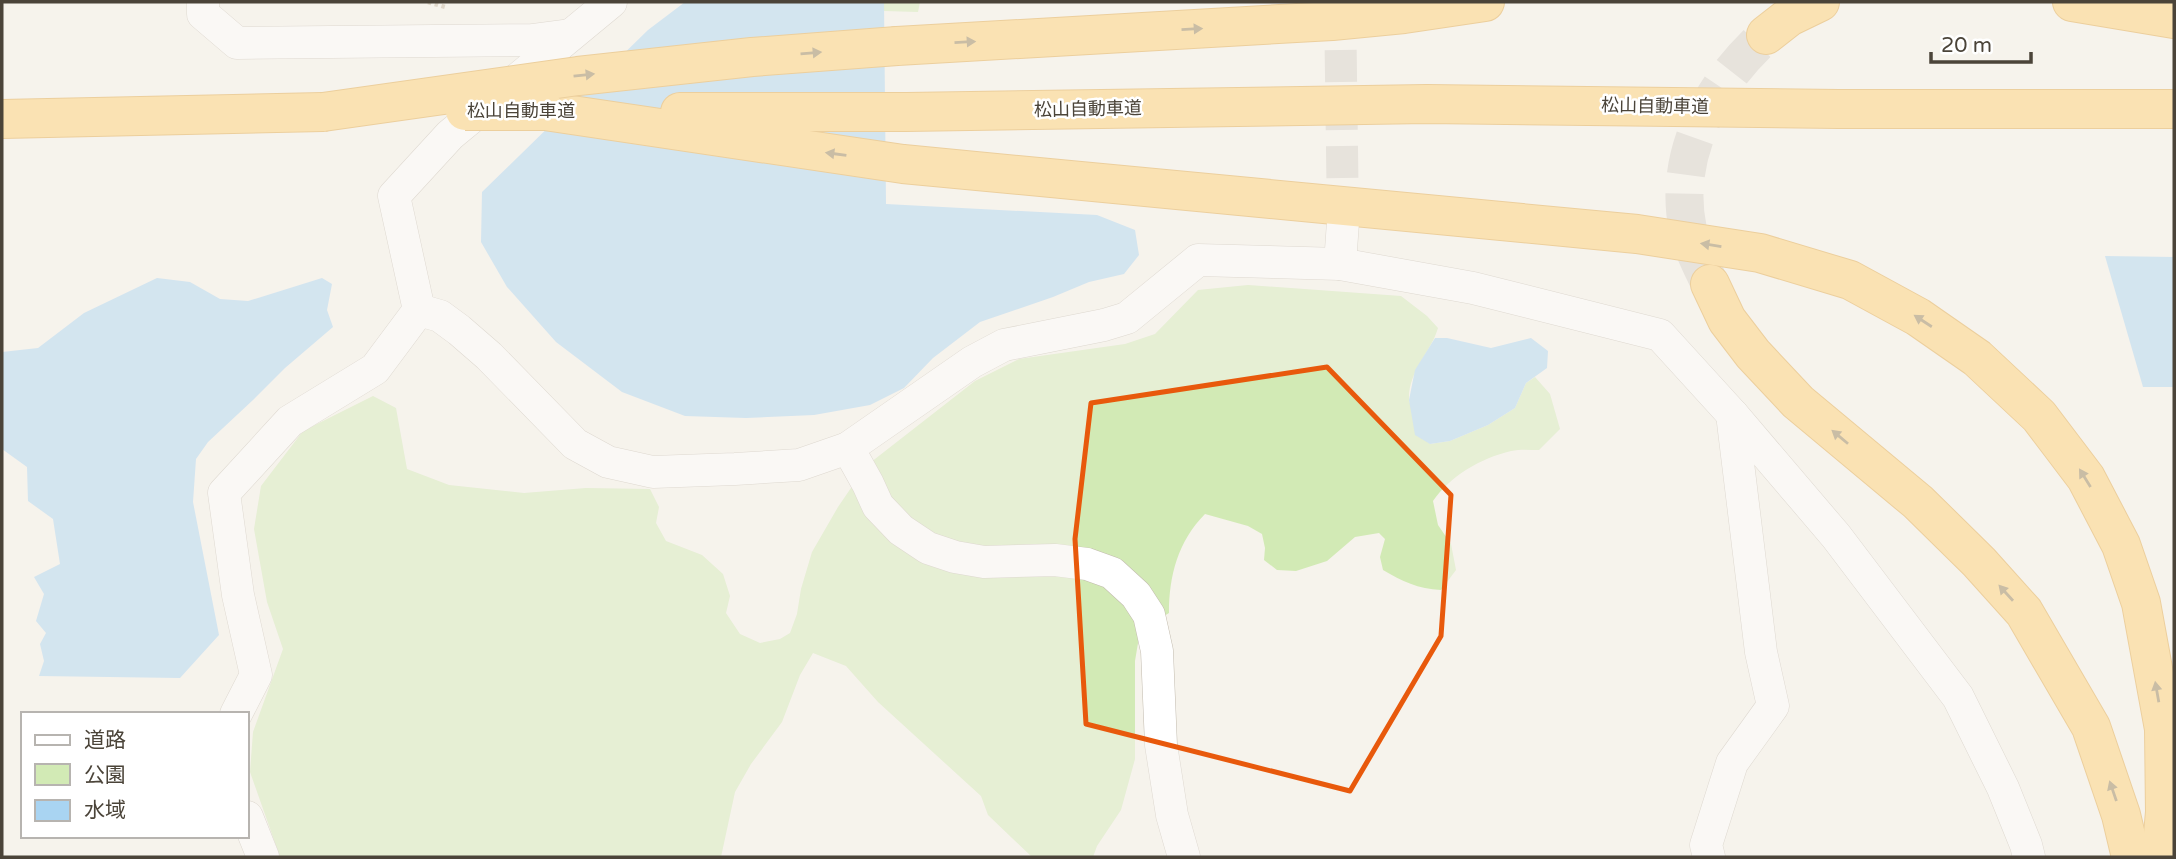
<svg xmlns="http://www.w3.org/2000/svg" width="2176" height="859" viewBox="0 0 2176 859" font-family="'Varela Round','Noto Sans JP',sans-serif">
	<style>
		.green { fill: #d2eab5 }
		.water { fill: #a9d4f2 }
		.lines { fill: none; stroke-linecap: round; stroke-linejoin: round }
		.minor-tunnel { stroke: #d4d0c8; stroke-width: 32; stroke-dasharray: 32 16; stroke-linecap: butt }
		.highway-tunnel { stroke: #d4d0c8; stroke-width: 38; stroke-dasharray: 38 19; stroke-linecap: butt }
		.minor-casing { stroke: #c2bbae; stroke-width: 33 }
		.highway-casing { stroke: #e0a43c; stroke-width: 40 }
		.path { stroke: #c4b79f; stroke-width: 4.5; stroke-dasharray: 3.5 3.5; stroke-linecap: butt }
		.minor { stroke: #fff; stroke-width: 32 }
		.highway { stroke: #ffcf6e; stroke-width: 38 }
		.highway-bridge-casing { stroke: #e0a43c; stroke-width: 40; stroke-linecap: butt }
		.highway-bridge { stroke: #ffcf6e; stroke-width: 38 }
		.oneway { fill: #937c4e }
		.marked { fill: none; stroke: #e8590c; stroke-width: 5; stroke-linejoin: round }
		.labels { text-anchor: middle; stroke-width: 5; stroke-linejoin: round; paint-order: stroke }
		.street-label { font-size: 18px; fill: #4b4439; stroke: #fff }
	</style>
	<rect width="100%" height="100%" fill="#f6f3ec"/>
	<!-- green -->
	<g class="green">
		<polygon points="884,2 920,2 918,12 884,11"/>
		<path d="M1248 285 1401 296 1427 316 1438 328C1431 352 1408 372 1409 399 1410 409 1425 433 1430 444L1450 441 1488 425 1515 408 1526 383 1535 377 1550 394 1560 429 1539 450C1530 450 1520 449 1511 451 1481 458 1450 476 1433 501L1438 525 1451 544 1456 570 1441 590C1418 589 1402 581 1383 570L1380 557 1385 539 1379 533 1355 537 1327 561 1296 571 1277 570 1264 560 1265 548 1262 534 1248 526 1205 514C1178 541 1169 576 1169 613L1140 631 1135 661V759L1121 810 1097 846 1093 857H1032L988 815 981 796 878 702 846 666 813 653 800 675 782 722 751 764 735 792 721 857H280L250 772 253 732 283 649 267 602 254 529 261 486 303 431 373 396 396 408 407 469 449 485 524 493 586 488 650 489 659 507 656 523 666 541 702 555 723 574 730 596 726 613 740 634 760 643 780 639 790 633 797 614 801 589 812 552 838 507 866 466 975 381 1019 359 1125 344 1155 334 1198 290Z"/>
	</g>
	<!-- water -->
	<g class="water">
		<polygon points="685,2 884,2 886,204 1097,215 1135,230 1139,255 1124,274 1089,282 1053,297 980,322 933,358 904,388 870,405 814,415 746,418 685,416 622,392 556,342 507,287 481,242 482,192 648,30"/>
		<polygon points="2105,256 2174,257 2174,387 2143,387"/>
		<polygon points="157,278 190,282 220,299 248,301 322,278 332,284 327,310 333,327 285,368 253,400 208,442 196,459 193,502 219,635 180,678 39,676 44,661 40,644 46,633 36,621 44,594 34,577 60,564 53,519 28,501 27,467 2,449 2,352 38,348 84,313"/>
		<polygon points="1435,338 1447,338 1491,348 1531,338 1548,351 1547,368 1526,383 1515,408 1488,425 1450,441 1430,444 1415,435 1409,400 1415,370"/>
	</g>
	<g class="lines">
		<!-- minor-tunnel -->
		<polyline class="minor-tunnel" points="1340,2 1343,222"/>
		<!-- highway-tunnel -->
		<path class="highway-tunnel" d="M1710 284C1702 267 1692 248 1688 230 1672 155 1712 84 1766 35"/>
		<!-- minor casing -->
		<g class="minor-casing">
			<g id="minor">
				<polyline points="203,2 203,14 237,43 532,40 570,35"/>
				<polyline points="1340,264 1343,222"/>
				<polyline points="419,310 440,316 459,330 489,356 575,444 608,462 653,472 735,469 799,465 848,448 972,362 1004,345 1104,325 1127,318 1198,260 1340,264 1473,288 1660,335 1732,414 1836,536 1958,697 2003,788 2026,845 2029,857"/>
				<polyline points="848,448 868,484 878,506 901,530 928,548 955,557 984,562 1055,560 1087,564 1112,573 1136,595 1149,615 1157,651 1161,745 1172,815 1184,857"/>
				<polyline points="236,714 256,675 238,595 224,493 290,421 375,369 419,310 394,196 450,135 611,2"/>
				<polyline points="247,817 263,857"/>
				<polyline points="1709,857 1706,845 1732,763 1773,706 1761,652 1732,414"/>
			</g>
		</g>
		<!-- highway casing -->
		<g class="highway-casing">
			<g id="highway">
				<polyline points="2072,2 2174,19"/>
				<polyline points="1766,35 1789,17 1820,2"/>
				<polyline points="897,46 1332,21 1404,14 1485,2"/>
				<polyline points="545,111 903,164 1637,234 1760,253 1850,280 1918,317 1977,358 2039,416 2086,478 2121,545 2141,603 2164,729 2165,812 2161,857"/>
				<polyline points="680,112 906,112 1427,104 1839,109 2174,109"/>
				<polyline points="2,119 323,112"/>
				<polyline points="1710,284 1727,320 1753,354 1798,402 1918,502 1979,562 2024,612 2091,727 2121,815 2131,857"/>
			</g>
		</g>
		<!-- path -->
		<polyline class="path" points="428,2 445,7"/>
		<!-- minor -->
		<use href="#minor" class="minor"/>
		<!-- highway -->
		<use href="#highway" class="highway"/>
		<!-- highway-bridge casing -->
		<g class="highway-bridge-casing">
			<g id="highway-bridge">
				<polyline points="465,111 545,111"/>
				<polyline points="323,112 578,76 752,57 897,46"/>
			</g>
		</g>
		<!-- highway-bridge -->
		<use href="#highway-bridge" class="highway-bridge"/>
	</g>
	<!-- one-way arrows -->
	<defs><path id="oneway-solid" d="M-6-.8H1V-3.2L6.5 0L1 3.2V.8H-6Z" transform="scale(1.75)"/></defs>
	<g class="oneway">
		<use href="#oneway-solid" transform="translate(1192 29) rotate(-3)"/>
		<use href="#oneway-solid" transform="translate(965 42) rotate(-3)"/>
		<use href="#oneway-solid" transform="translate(811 53) rotate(-5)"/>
		<use href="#oneway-solid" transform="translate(584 75) rotate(-6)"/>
		<use href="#oneway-solid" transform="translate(836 154) rotate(-172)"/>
		<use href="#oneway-solid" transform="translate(1711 245) rotate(-171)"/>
		<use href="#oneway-solid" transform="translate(1923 321) rotate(-147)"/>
		<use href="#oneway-solid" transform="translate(1840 437) rotate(-140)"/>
		<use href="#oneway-solid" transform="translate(2085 478) rotate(-122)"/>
		<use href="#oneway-solid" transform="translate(2006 593) rotate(-132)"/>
		<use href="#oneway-solid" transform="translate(2157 692) rotate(-100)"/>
		<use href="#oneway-solid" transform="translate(2113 791) rotate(-109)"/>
	</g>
	<!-- marked area -->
	<path d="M0 0H2176V859H0ZM1327 367 1451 495 1441 636 1350 791 1086 724 1075 539 1091 403Z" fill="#f6f3ec" fill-opacity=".55" fill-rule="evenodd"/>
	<path class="marked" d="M1327 367 1451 495 1441 636 1350 791 1086 724 1075 539 1091 403Z"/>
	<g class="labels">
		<!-- street labels -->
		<g class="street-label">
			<text transform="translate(1655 106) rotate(1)" y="6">松山自動車道</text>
			<text transform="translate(1088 109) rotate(-1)" y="6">松山自動車道</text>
			<text x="521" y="117">松山自動車道</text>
		</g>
	</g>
	<!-- border -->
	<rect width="2176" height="859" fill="none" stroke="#4b4439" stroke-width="7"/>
	<!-- legend -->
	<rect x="21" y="712" width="228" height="126" fill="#ffffff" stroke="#b7b4b0" stroke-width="2"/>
	<rect x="35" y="735" width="35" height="10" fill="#ffffff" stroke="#b7b4b0" stroke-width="2"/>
	<text x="84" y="747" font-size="21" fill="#4b4439">道路</text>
	<rect x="35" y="764" width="35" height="21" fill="#d2eab5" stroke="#b7b4b0" stroke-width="2"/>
	<text x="84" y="782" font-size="21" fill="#4b4439">公園</text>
	<rect x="35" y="800" width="35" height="21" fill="#a9d4f2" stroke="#b7b4b0" stroke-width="2"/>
	<text x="84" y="817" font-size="21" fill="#4b4439">水域</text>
	<!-- scale -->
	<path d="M1931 52v10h100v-10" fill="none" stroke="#4b4439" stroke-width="3.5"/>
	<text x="1941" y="52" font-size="21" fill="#4b4439" stroke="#ffffff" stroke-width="5" paint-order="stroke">20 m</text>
</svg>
